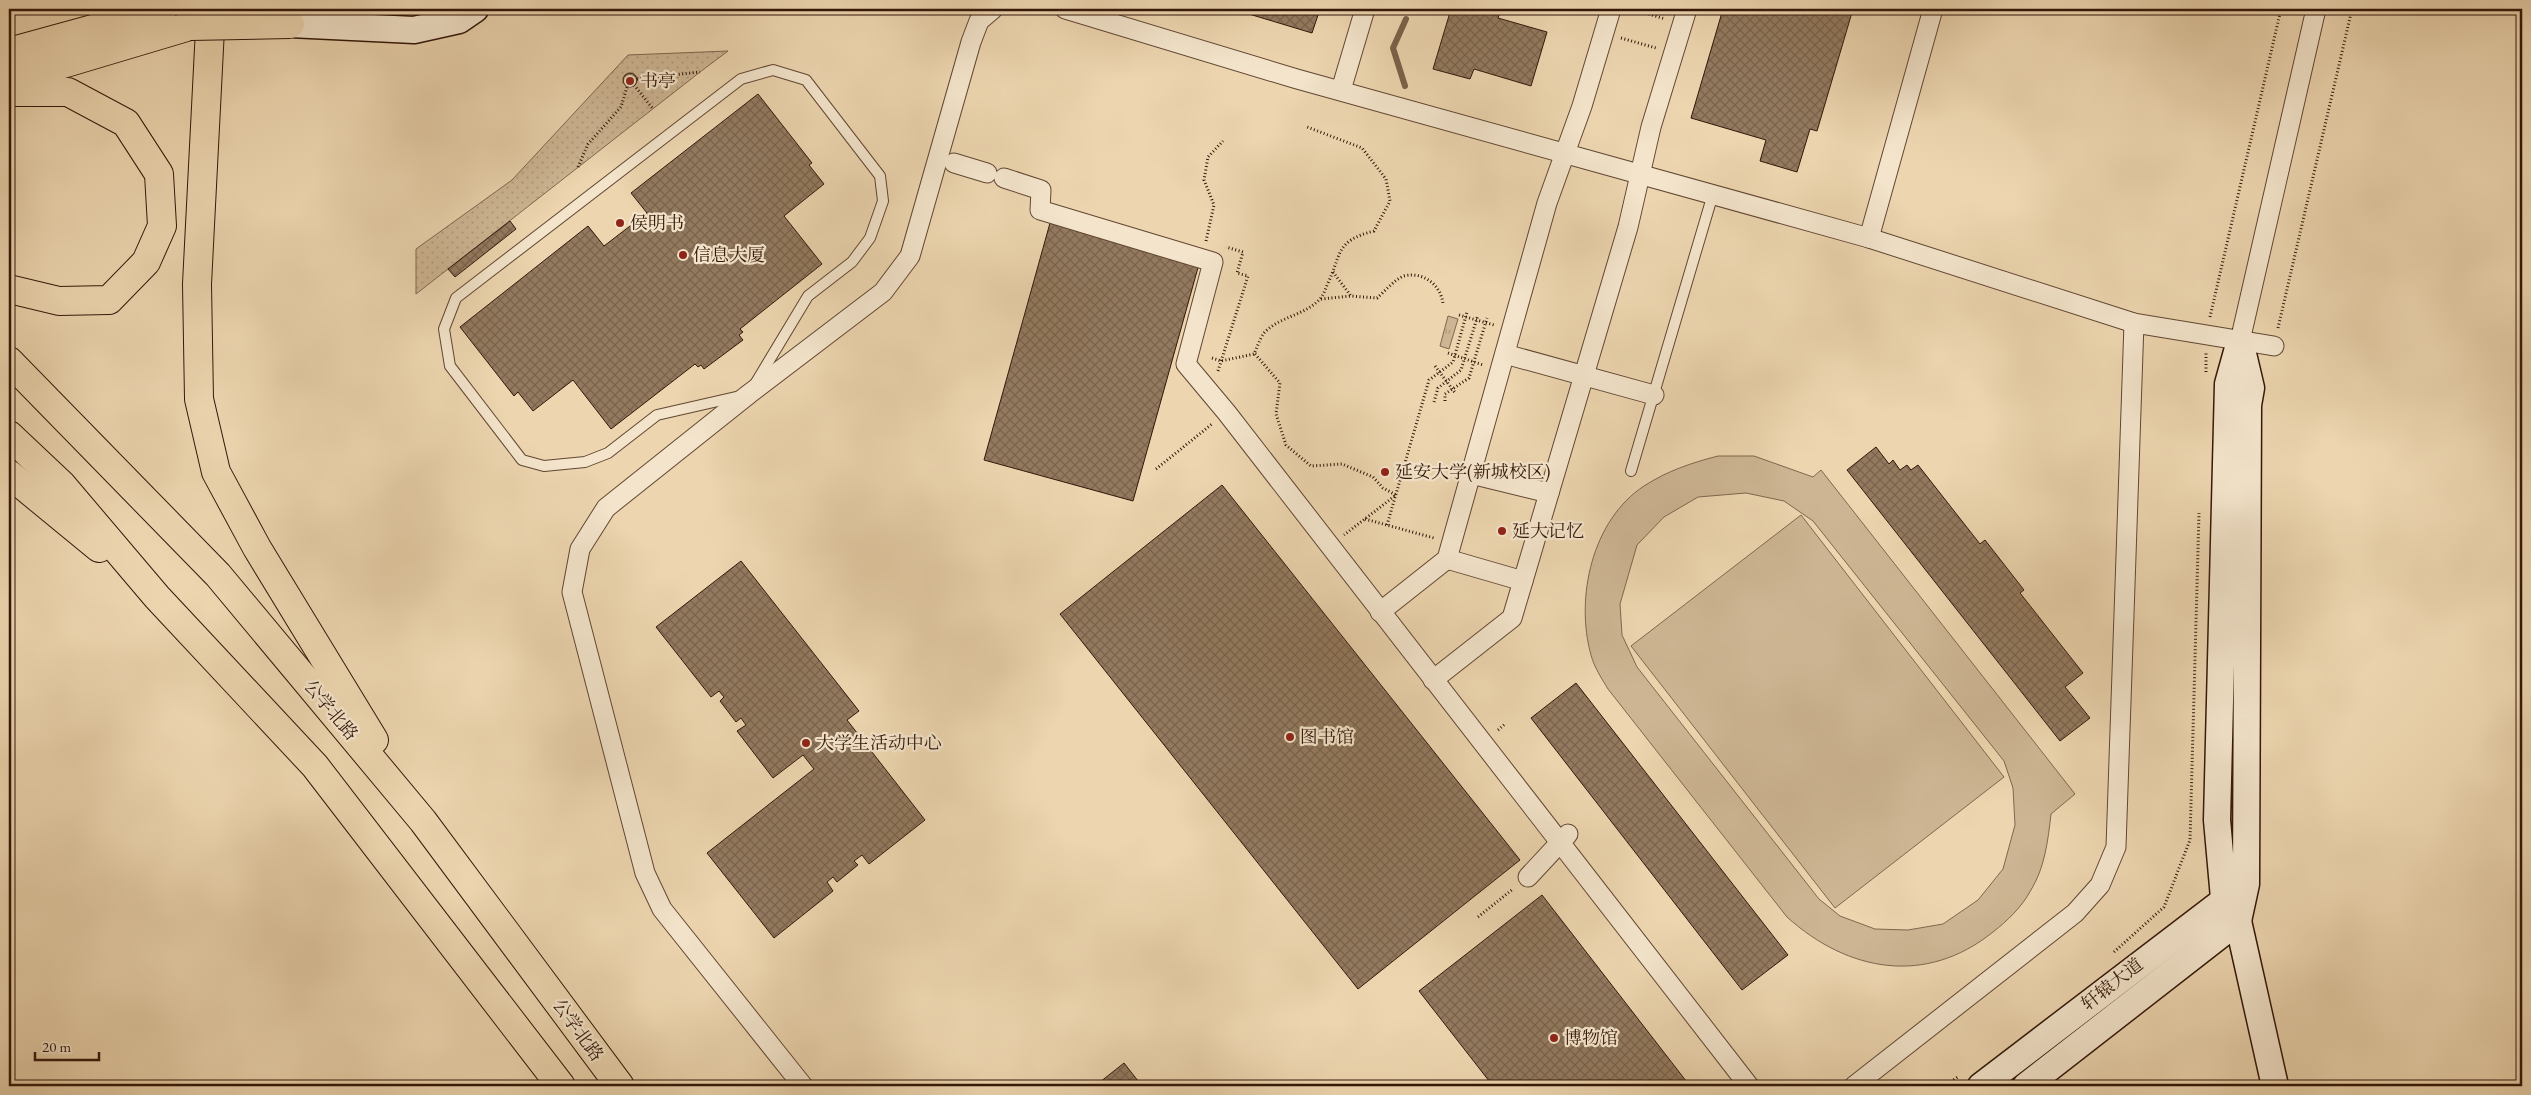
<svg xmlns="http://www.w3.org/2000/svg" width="2531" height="1095" viewBox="0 0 2531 1095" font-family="'EB Garamond','Noto Serif SC',serif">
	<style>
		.grass { fill: url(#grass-tufts); stroke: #80664e }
		.garden { fill: url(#garden-dots); stroke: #80664e }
		.pitch { fill: #cdb593; stroke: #80664e; fill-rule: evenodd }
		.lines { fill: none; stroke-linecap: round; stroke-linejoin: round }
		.stream { stroke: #7c624b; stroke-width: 6 }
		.building { fill: url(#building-cross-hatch); stroke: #331709 }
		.lane-casing { stroke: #614632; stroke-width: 12 }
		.street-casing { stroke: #614632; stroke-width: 21 }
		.secondary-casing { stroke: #331709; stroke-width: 29 }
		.primary-casing { stroke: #331709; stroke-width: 30 }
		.path { stroke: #331709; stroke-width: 3; stroke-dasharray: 1 2.5; stroke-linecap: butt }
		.lane { stroke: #f3e4cb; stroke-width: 10 }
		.street { stroke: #f3e4cb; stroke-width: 19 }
		.secondary { stroke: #f3e4cb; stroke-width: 26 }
		.primary { stroke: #ecd5af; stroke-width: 28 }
		.primary-bridge-casing { stroke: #331709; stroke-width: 30; stroke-linecap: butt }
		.primary-bridge { stroke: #ecd5af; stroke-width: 28 }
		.poi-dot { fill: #8f2418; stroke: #f3e4cb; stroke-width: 2 }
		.labels { text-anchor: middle; stroke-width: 4.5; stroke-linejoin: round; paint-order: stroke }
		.poi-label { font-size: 18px; fill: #331709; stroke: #f3e4cb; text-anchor: start }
		.street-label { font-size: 18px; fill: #331709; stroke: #f3e4cb }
	</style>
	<defs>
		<pattern id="grass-tufts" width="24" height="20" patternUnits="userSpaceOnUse" patternTransform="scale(1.25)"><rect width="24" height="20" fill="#cdb593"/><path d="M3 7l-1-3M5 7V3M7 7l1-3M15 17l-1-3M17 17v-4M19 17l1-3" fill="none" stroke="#b09b7d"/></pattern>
		<pattern id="garden-dots" width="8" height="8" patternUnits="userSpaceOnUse" patternTransform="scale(1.25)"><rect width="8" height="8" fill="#cdb593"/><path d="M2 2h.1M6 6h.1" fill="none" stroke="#b09b7d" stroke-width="1.8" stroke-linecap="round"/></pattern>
		<pattern id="building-cross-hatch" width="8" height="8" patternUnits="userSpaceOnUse" patternTransform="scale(1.25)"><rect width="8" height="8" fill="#937a5f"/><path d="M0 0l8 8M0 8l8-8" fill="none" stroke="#79634d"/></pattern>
	</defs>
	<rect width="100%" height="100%" fill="#ecd5af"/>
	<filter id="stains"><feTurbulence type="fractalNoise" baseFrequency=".004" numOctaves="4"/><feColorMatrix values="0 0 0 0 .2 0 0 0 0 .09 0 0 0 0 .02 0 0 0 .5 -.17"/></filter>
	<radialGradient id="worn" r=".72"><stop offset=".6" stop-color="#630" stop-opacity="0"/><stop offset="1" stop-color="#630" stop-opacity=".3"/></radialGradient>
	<!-- grass -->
	<polygon class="grass" points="1448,316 1458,319 1449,349 1440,346"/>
	<!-- garden -->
	<polygon class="garden" points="728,51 700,72 416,294 416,249 512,180 628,55"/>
	<!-- pitch -->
	<g class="pitch">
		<path d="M1718 456H1754L1813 477 1821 470 2075 794 2051 814C2048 840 2045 867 2031 890 2022 907 2007 921 1993 932 1926 986 1848 972 1787 917L1608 689C1602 679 1594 667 1591 655 1575 598 1592 520 1644 486 1667 471 1691 463 1718 456ZM1746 493 1784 501 1813 521 2004 761 2013 788 2015 825 2003 869 1978 900 1943 924 1908 930 1875 929 1840 916 1819 899 1637 667 1622 635 1620 604 1637 545 1664 517 1698 497Z"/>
		<polygon points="1801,515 2004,777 1835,908 1631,646"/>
	</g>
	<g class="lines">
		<!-- stream -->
		<polyline class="stream" points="1405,86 1393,48 1406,19"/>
	</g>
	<!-- building -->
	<g class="building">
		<polygon points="1239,9 1320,9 1312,33 1239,11"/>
		<polygon points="1451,9 1501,9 1498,18 1547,32 1531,86 1474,69 1470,79 1433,69"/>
		<polygon points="1723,9 1853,9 1817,131 1810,129 1797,172 1760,161 1766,140 1691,118"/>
		<circle cx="630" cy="80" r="7"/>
		<polygon points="758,94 812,163 809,165 824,184 784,216 822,264 740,329 743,332 739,335 743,340 704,369 701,365 698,367 695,364 611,429 573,380 533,411 518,392 514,396 460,327 588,226 604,246 647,213 631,193"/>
		<polygon points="510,221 516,229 455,277 448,269"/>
		<polygon points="1050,223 1199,264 1133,501 984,460"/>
		<polygon points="1876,447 1889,464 1893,460 1900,470 1907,465 1911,470 1918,465 1980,544 1985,540 2024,590 2020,593 2083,673 2065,687 2090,718 2060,741 1847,470"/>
		<polygon points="1222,485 1520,860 1358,989 1060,614"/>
		<polygon points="741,561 859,711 847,720 925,820 869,864 862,855 854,861 858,865 837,882 833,877 827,882 833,891 774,938 707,853 814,769 803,755 773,778 737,731 746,725 741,718 736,722 720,701 724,697 719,691 711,697 656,627"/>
		<polygon points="1576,683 1788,955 1742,990 1531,718"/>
		<polygon points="1542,895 1690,1086 1493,1086 1419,991"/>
		<polygon points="1124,1063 1142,1086 1095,1086"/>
	</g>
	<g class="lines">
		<!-- lane casing -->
		<g class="lane-casing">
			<g id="lane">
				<polygon points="773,70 806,80 880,176 883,201 870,238 852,262 808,296 749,394 657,415 608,453 585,462 544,466 522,460 450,366 444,329 456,298 741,79"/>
				<polyline points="1631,471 1713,194"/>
			</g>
		</g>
		<!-- street casing -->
		<g class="street-casing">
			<g id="street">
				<polyline points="1065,9 1297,79 1869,238 2134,323 2274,346"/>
				<polyline points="1341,90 1365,9"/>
				<polyline points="954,163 987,173"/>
				<polyline points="1004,178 1041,190 1040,210 1213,262 1186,364 1227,413 1749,1086"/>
				<polyline points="1869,238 1933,9"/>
				<polyline points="2240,341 2316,9"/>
				<polyline points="1505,354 1654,395"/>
				<polyline points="1471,474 1549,493"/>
				<polyline points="1447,559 1523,581"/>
				<polyline points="1380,612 1447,559 1547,203 1582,106 1611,9"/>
				<polyline points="1433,680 1512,618 1628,227 1651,127 1687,9"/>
				<polyline points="1528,877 1568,834"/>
				<polyline points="803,1086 662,909 645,873 572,592 580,549 606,508 749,394 883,292 910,256 971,42 979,21 993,9"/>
				<polyline points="1854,1086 2075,913 2100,885 2116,847 2134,323"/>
			</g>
		</g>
		<!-- secondary casing -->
		<g class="secondary-casing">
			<g id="secondary">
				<polyline points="290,24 414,30 459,20 475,9"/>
				<polygon points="2240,341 2251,388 2248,405 2246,884 2238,921 2224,898 2217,820 2228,384"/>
				<polyline points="1981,1086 2239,889"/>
				<polyline points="2026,1086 2238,921 2275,1086"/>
			</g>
		</g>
		<!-- primary casing -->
		<g class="primary-casing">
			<g id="primary">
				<polyline points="211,9 197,284 199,399 216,472 257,548 374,740"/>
				<polyline points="9,52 111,24 166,26"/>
				<polyline points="9,80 190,26"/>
				<polyline points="9,92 68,92 126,123 159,174 162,226 146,262 109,300 59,301 9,289"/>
				<polyline points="9,361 218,575 423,821 620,1086"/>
				<polyline points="9,435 62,485 157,597 315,766 561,1086"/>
				<polyline points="9,474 99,548"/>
			</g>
		</g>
		<!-- path -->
		<g class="path">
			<polyline points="1632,9 1665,19"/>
			<polyline points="1621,38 1656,48"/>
			<polyline points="637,79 700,72"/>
			<polyline points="634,85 653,109"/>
			<polyline points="578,167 588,144 621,107 627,87"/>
			<polyline points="1206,241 1214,205 1204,180 1208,157 1223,141"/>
			<path d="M1333 272 1351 296 1377 298C1384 292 1395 279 1404 276 1424 271 1442 286 1443 305"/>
			<polyline points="1321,299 1351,296"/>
			<polyline points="1459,315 1494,325"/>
			<polyline points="2210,317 2281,9"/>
			<polyline points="2278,328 2352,9"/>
			<polyline points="1448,353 1483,365"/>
			<polyline points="1255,354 1280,383 1276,414 1286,445 1311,466 1342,464 1373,477 1383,488 1396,495 1344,535"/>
			<path d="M1212 358 1221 361 1254 354C1257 348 1260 338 1264 333 1280 316 1304 316 1320 299 1323 296 1325 290 1327 285 1342 255 1334 241 1374 231L1390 201 1386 179 1362 148 1307 127"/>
			<polyline points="1435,366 1456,394"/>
			<polyline points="1218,371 1248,276 1237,273 1243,252 1226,247"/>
			<polyline points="2206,372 2206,353"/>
			<polyline points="1445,401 1445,394 1469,378 1487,318"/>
			<polyline points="1434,402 1438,388 1461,370 1478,315"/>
			<polyline points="1156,469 1212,424"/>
			<polyline points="1365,519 1434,538"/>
			<polyline points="1387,525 1429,380 1453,362 1467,312"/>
			<polyline points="1498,730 1505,724"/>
			<polyline points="1478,917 1513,889"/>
			<polyline points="2114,952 2164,907 2190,840 2199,513"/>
			<polyline points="1945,1086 1959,1076"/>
		</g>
		<!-- lane -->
		<use href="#lane" class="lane"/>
		<!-- street -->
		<use href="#street" class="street"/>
		<!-- secondary -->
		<use href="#secondary" class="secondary"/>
		<!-- primary -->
		<use href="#primary" class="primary"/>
		<!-- primary-bridge casing -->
		<g class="primary-bridge-casing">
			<polyline id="primary-bridge" points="190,26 290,24"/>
		</g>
		<!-- primary-bridge -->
		<use href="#primary-bridge" class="primary-bridge"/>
	</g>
	<!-- markers -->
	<g class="poi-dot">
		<circle cx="630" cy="81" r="5"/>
		<circle cx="620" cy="223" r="5"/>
		<circle cx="683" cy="255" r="5"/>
		<circle cx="1385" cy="472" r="5"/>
		<circle cx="1502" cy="531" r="5"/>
		<circle cx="1290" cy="737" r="5"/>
		<circle cx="806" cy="743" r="5"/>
		<circle cx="1554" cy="1038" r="5"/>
	</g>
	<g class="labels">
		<!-- poi labels -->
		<g class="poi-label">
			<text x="640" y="87">书亭</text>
			<text x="630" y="229">侯明书</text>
			<text x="693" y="261">信息大厦</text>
			<text x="1395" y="478">延安大学(新城校区)</text>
			<text x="1512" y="537">延大记忆</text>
			<text x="1300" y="743">图书馆</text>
			<text x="816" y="749">大学生活动中心</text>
			<text x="1564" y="1044">博物馆</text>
		</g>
		<!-- street labels -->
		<g class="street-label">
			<text transform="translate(331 710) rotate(50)" y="6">公学北路</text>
			<text transform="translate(2112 984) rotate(-38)" y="6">轩辕大道</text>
			<text transform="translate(578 1030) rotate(54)" y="6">公学北路</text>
		</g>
	</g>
	<!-- margin -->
	<rect width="2531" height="1095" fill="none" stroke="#ecd5af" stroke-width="30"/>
	<rect x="10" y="10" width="2511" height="1075" fill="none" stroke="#331709" stroke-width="2.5"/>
	<rect x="15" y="15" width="2501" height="1065" fill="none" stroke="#331709"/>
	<!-- scale -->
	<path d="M35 1052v8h64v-8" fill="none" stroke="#331709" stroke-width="2.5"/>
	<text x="42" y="1052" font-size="15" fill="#331709" stroke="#f3e4cb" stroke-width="4" paint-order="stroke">20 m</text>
	<rect width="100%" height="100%" filter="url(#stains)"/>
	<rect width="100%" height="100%" fill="url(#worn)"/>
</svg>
